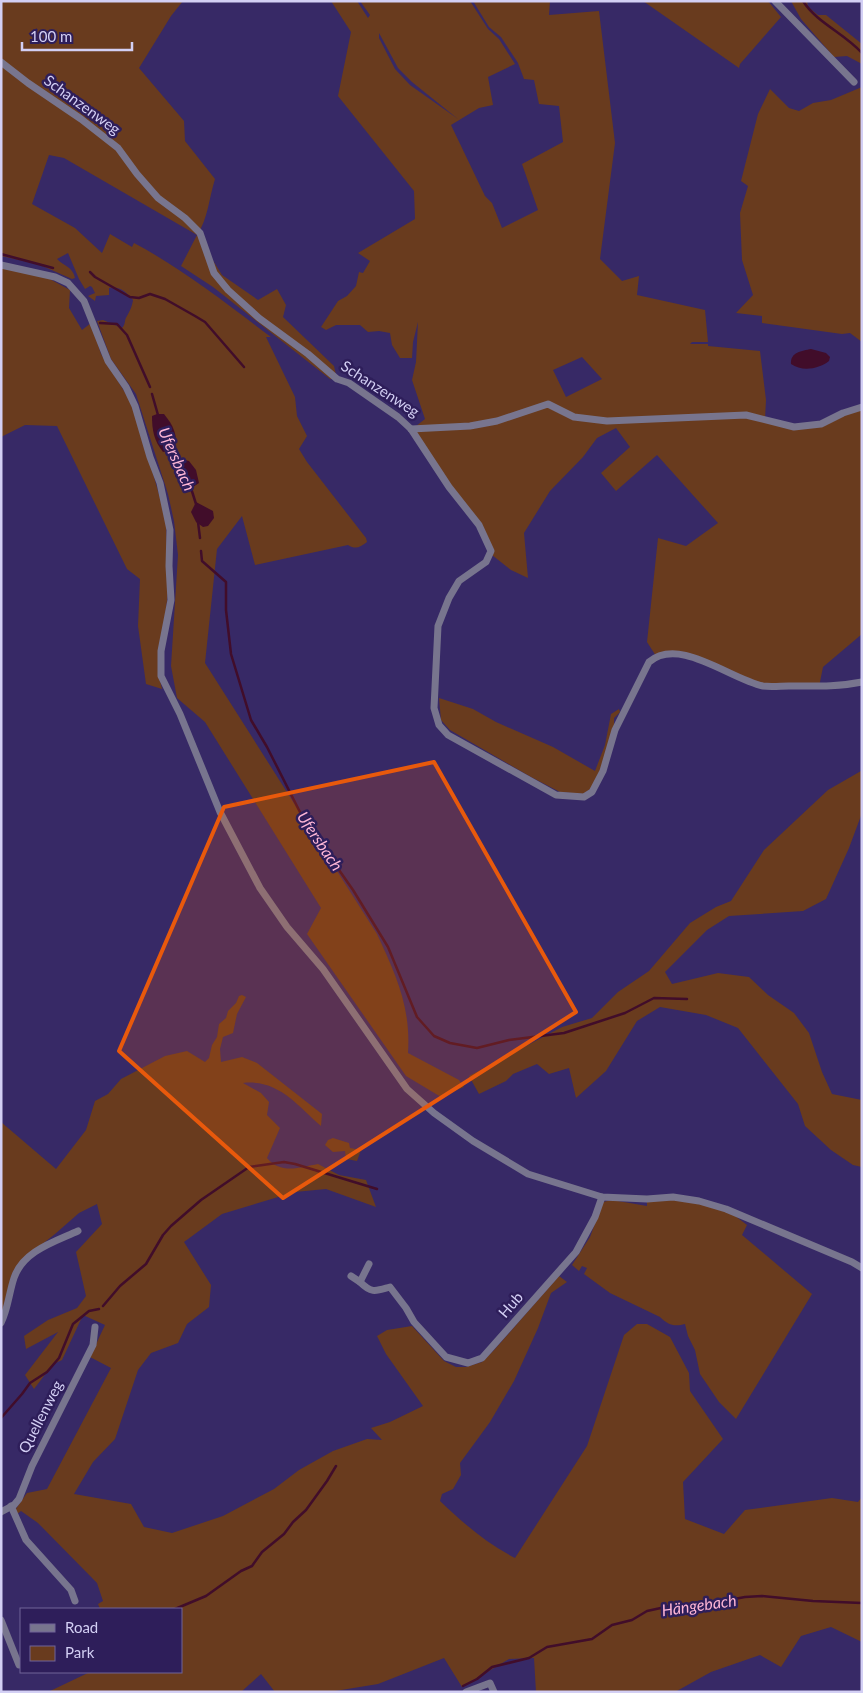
<svg xmlns="http://www.w3.org/2000/svg" width="863" height="1693" viewBox="0 0 863 1693" font-family="Lato,sans-serif">
	<style>
		.green { fill: #693b1e; fill-rule: evenodd }
		.water { fill: #410d2a }
		.lines { fill: none; stroke-linecap: round; stroke-linejoin: round }
		.stream { stroke: #410d2a; stroke-width: 2.5 }
		.street { stroke: #78758e; stroke-width: 7 }
		.marked { fill: #e8590c; fill-opacity: 0.2; stroke: #e8590c; stroke-width: 4; stroke-linejoin: round }
		.labels { text-anchor: middle; stroke-width: 5; stroke-linejoin: round; paint-order: stroke }
		.street-label { font-size: 15px; fill: #d3cff4; stroke: #2e1e5a }
		.water-label { font-size: 16px; font-style: italic; fill: #feb6d6; stroke: #2e1e5a }
	</style>
	<rect width="100%" height="100%" fill="#372966"/>
	<!-- green -->
	<g class="green">
		<path d="M1 1H183L171 16 139 68 184 121 185 141 215 179C209 198 208 219 197 235L222 275 258 300 277 289 286 305 283 317 334 366 337 379H330L213 287 181 266 197 235 64 158 49 155 32 204 75 228 102 253 110 234 132 247 134 243C183 269 227 304 271 337H266L295 397 297 416 307 436 299 449 307 462 366 538 367 542C360 547 356 550 348 545L255 565 242 516 217 549 205 663 377 934C396 975 411 1007 408 1053L459 1080 464 1087 441 1097 406 1076 307 934 321 908 205 722 177 698 171 666 178 555 174 521 168 494 136 394 111 359 97 321 103 320 122 328C126 324 124 320 127 316 130 310 132 307 133 300 126 292 120 286 109 288V295L96 296 95 301 88 296 95 293 92 287 90 286 85 289 79 279 68 253 57 259C64 266 73 267 75 278L72 279 38 264 1 256Z"/>
		<path d="M331 1H357L368 18 370 15 360 1H470L488 29 499 39 515 64 488 77 493 105 479 108 451 125 485 196 492 203 502 228 538 210 522 164 563 142 559 106 539 104 534 80 524 79 518 63 501 37 489 27 473 1H550L549 15 599 11 615 143 600 259 622 281 639 276 637 295 705 310 708 342H692L690 344H708V346L760 351 766 400 765 419 793 429 862 409V634L823 667 819 687 763 686 683 654 656 656 647 642 658 538 686 546 718 523 657 455 616 491 601 473 630 447 616 428 597 438 583 457 550 491 524 533 528 578 511 570 492 555 479 525 411 430 425 419 412 380 416 362 418 322 413 342 412 358H400L392 345 390 333 379 331 368 332 360 325H336L326 330 321 327 338 301 347 296 356 286 359 272 363 273 370 261 358 253 415 219 414 191 338 96 351 32ZM379 33 398 68 412 82 458 119 410 85 395 69 379 38ZM582 357 602 379 566 397 553 370Z"/>
		<polygon points="643,1 768,1 781,17 740,64 739,68"/>
		<polygon points="791,1 807,1 808,7 818,15 826,15 862,44 862,64 847,56 834,57 801,19"/>
		<polygon points="862,87 862,342 850,333 842,334 762,323 762,316 736,313 753,295 742,260 740,213 748,186 741,181 758,114 770,89 789,108 799,111 813,103 831,100"/>
		<polygon points="1,268 46,277 70,290 69,308 82,330 91,323 101,354 129,399 138,421 166,519 168,593 158,672 162,689 146,684 138,626 140,579 127,569 57,426 25,425 1,437"/>
		<polygon points="439,698 473,709 496,722 553,747 595,771 605,745 611,714 619,709 620,712 614,718 614,726 601,770 592,788 583,794 560,792 531,777 450,730 441,720"/>
		<polygon points="861,771 862,813 849,848 826,899 803,911 729,916 707,930 665,972 672,984 718,973 749,977 768,995 794,1013 809,1033 822,1072 832,1094 862,1100 862,1167 853,1165 831,1150 805,1126 798,1104 738,1028 706,1015 660,1007 637,1021 606,1071 576,1098 569,1068 549,1074 537,1064 513,1074 506,1081 479,1094 469,1076 562,1027 592,1018 618,992 649,971 690,923 716,907 731,901 764,850 828,790"/>
		<path d="M242 995 246 997 237 1014 233 1033 223 1037 220 1049 221 1062 242 1057 257 1063 322 1114 321 1126C297 1105 278 1079 243 1083L261 1093 269 1102 267 1115 280 1128 267 1158C281 1175 301 1167 318 1164L339 1175 366 1180 376 1207 326 1189 295 1192 222 1214 184 1242 211 1285 209 1307 187 1324 178 1343 151 1353 138 1370 115 1439 93 1462 74 1494 131 1504 144 1527 172 1533 223 1516 274 1489 299 1470 333 1451 367 1439 382 1440 371 1428 390 1422 423 1406 386 1354 377 1336 387 1330 412 1326 444 1361 456 1367H466L482 1362 495 1349 559 1276 567 1282 551 1293 538 1328 514 1381 490 1422 460 1463 461 1475 453 1489 442 1494 440 1501C463 1523 486 1543 515 1558L587 1446 624 1335 637 1324H647L670 1337 689 1373 690 1391 723 1439 683 1482 685 1519 724 1534 745 1510 832 1498 858 1502 862 1497V1642L831 1627 801 1636 781 1667 760 1655 711 1672 675 1692H536L534 1658 509 1659 462 1687 444 1658 378 1684 329 1692H275L261 1674 241 1692H48L90 1672H181V1609H100L98 1604 103 1601 97 1583 38 1523 21 1511 17 1514 15 1510 27 1493 47 1489 111 1368 90 1357 105 1325 83 1315 62 1360 53 1364 34 1389 25 1375 58 1332 26 1349 24 1336 48 1320 77 1308 86 1296 76 1252 102 1224 97 1204 79 1213 55 1234 26 1257 12 1274 1 1316V1122L56 1169 86 1130 95 1101 108 1094 121 1079 165 1056 187 1051 205 1062 209 1058 212 1045 217 1037 219 1024 226 1018 228 1011 236 1003 239 996Z"/>
		<polygon points="333,1138 349,1143 350,1148 361,1150 357,1161 346,1159 345,1151 333,1152 325,1145 328,1140"/>
		<path d="M673 1197 726 1209 747 1225 742 1235 812 1294 736 1419 719 1402 700 1374 695 1350 688 1336 685 1324C674 1327 668 1325 660 1317L610 1293 584 1274 587 1268 582 1266 579 1271 572 1265 590 1237 603 1202 612 1200 647 1206V1199Z"/>
	</g>
	<!-- water -->
	<g class="water">
		<path d="M811 349 826 353 830 357 829 361C819 369 802 372 791 364 790 352 802 351 811 349Z"/>
		<path d="M157 414H164C173 425 179 436 174 450L163 452C154 441 152 430 152 416Z"/>
		<polygon points="181,459 189,461 196,470 199,483 190,489 175,476 175,466"/>
		<polygon points="196,502 213,511 214,518 208,526 203,527 196,522 191,512"/>
	</g>
	<g class="lines">
		<!-- stream -->
		<g class="stream">
			<path d="M803 1C817 23 844 33 862 53"/>
			<polyline points="1,254 53,268"/>
			<polyline points="90,272 95,277 130,297 139,298 150,294 165,299 195,316 205,322 244,367"/>
			<polyline points="100,323 117,324 127,335 150,387"/>
			<polyline points="152,394 158,415"/>
			<polyline points="171,448 182,461"/>
			<polyline points="190,485 196,504"/>
			<polyline points="198,522 200,538"/>
			<polyline points="201,551 202,561 226,582 226,610 231,654 251,720 267,747 304,820 353,890 388,947 417,1017 434,1036 450,1043 477,1048 509,1040 564,1033 625,1013 654,998 687,999"/>
			<polyline points="103,1306 120,1286 146,1264 163,1235 171,1226 201,1200 249,1167 284,1162 295,1164 377,1189"/>
			<polyline points="1,1418 22,1394 30,1383 47,1372 59,1358 73,1324 89,1311 99,1309"/>
			<polyline points="175,1609 206,1596 241,1571 252,1566 262,1552 284,1534 293,1522 306,1510 327,1481 336,1466"/>
			<polyline points="463,1686 477,1679 492,1667 529,1658 547,1647 592,1639 612,1625 632,1620 647,1611 670,1606 689,1604 702,1605 745,1597 762,1596 813,1601 862,1603"/>
		</g>
		<!-- street -->
		<g class="street">
			<polyline points="775,1 854,82"/>
			<path d="M1 62 28 83 81 119 118 148 137 174 158 198 185 218 200 233 214 273 228 290 259 318 308 354 337 379 349 383 398 417 411 429 449 487 479 525 491 551 486 562 459 581 449 598 438 626 434 708 439 725 448 735 556 795 584 797 592 792 603 771 615 730 649 662C679 636 730 679 763 686 771 687 781 686 789 686 814 686 837 687 862 682"/>
			<polyline points="1,265 55,277 68,283 84,301 108,361 126,387 135,406 150,457 160,483 170,530 169,566 171,600 161,651 161,676 180,714 220,812 260,888 287,927 323,969 407,1089 434,1113 473,1141 528,1174 602,1197 647,1199 673,1197 699,1201 726,1209 852,1262 862,1268"/>
			<polyline points="411,429 470,426 497,421 548,404 574,417 607,421 746,415 794,427 821,424 843,413 862,407"/>
			<polyline points="351,1276 360,1282 369,1264"/>
			<path d="M360 1282C372 1294 376 1291 390 1287L406 1308 414 1322 446 1357 468 1363 482 1358 576 1252 595 1217 602 1197"/>
			<path d="M1 1323C8 1309 9 1293 14 1278 23 1251 54 1242 78 1231"/>
			<polyline points="11,1506 26,1540 71,1590 75,1601"/>
			<polyline points="1,1512 14,1505 19,1499 32,1466 93,1345 95,1327"/>
			<polyline points="1,1620 19,1665"/>
			<polyline points="466,1692 490,1683 494,1692"/>
		</g>
	</g>
	<!-- marked area -->
	<path class="marked" d="M434 762 576 1012 283 1198 119 1051 224 807Z"/>
	<g class="labels">
		<!-- street labels -->
		<g class="street-label">
			<text transform="translate(82 105) rotate(36)" y="5">Schanzenweg</text>
			<text transform="translate(380 389) rotate(33)" y="5">Schanzenweg</text>
			<text transform="translate(511 1305) rotate(-49)" y="5">Hub</text>
			<text transform="translate(41 1417) rotate(-63)" y="5">Quellenweg</text>
		</g>
		<!-- water labels -->
		<g class="water-label">
			<text transform="translate(177 459) rotate(66)" y="6">Ufersbach</text>
			<text transform="translate(320 841) rotate(56)" y="6">Ufersbach</text>
			<text transform="translate(699 1605) rotate(-8)" y="6">Hängebach</text>
		</g>
	</g>
	<!-- border -->
	<rect width="863" height="1693" fill="none" stroke="#d3cff4" stroke-width="5"/>
	<!-- legend -->
	<rect x="20" y="1608" width="162" height="65" fill="#2e1e5a" stroke="#706598"/>
	<rect x="30" y="1624" width="25" height="8" fill="#78758e" stroke="#706598"/>
	<text x="65" y="1633" font-size="15" fill="#d3cff4">Road</text>
	<rect x="30" y="1646" width="25" height="15" fill="#693b1e" stroke="#706598"/>
	<text x="65" y="1658" font-size="15" fill="#d3cff4">Park</text>
	<!-- scale -->
	<path d="M22 42v8h110v-8" fill="none" stroke="#d3cff4" stroke-width="2.5"/>
	<text x="30" y="42" font-size="15" fill="#d3cff4" stroke="#2e1e5a" stroke-width="4" paint-order="stroke">100 m</text>
</svg>
